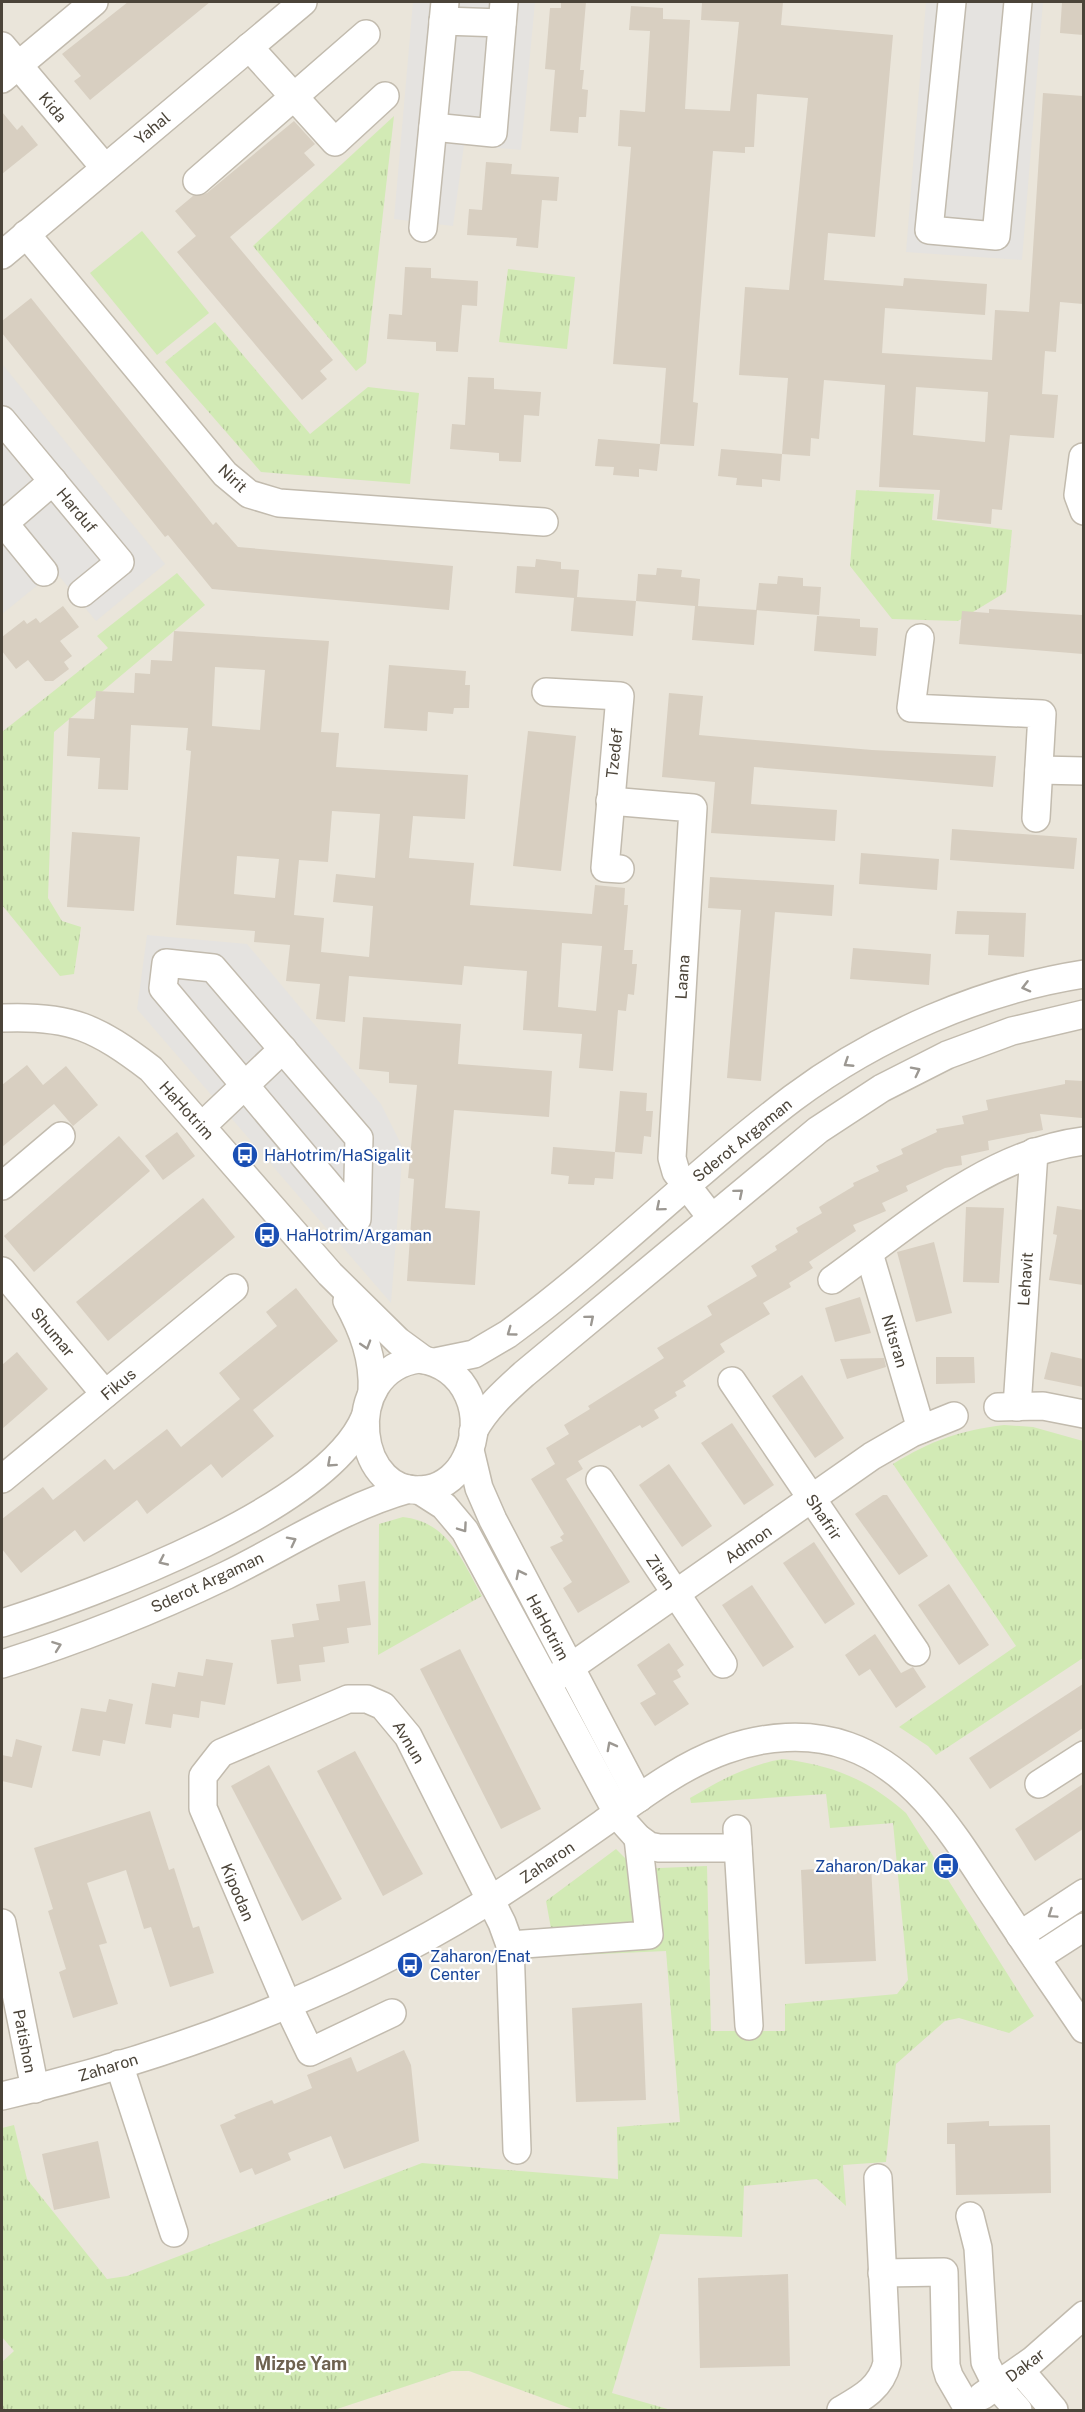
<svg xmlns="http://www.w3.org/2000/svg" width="1085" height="2412" viewBox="0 0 1085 2412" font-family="'Public Sans',sans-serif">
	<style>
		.residential { fill: #eae5da }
		.education { fill: #efe8d6 }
		.grass { fill: url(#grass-tufts) }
		.pitch { fill: #d2eab5 }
		.parking { fill: #e5e3e0 }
		.building { fill: #d8cfc1; fill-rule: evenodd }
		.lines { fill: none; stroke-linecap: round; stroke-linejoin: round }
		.minor-casing { stroke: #c2bbae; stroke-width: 30 }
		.minor { stroke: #fff; stroke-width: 27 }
		.oneway { stroke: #9c9892 }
		.labels { text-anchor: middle; stroke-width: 4.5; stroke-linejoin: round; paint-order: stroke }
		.street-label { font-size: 16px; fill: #4b4439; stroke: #fff }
		.transit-label { font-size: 16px; fill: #164399; stroke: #fff; text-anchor: start }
		.neighbourhood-label { font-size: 18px; font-weight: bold; fill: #6e6250; stroke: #fff }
	</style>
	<defs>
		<pattern id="grass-tufts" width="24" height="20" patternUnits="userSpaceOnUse" patternTransform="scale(1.5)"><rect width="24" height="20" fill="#d2eab5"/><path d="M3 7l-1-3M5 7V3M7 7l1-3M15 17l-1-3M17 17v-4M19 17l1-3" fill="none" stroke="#b6ca9c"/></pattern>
	</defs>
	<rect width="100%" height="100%" fill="#f6f3ec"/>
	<!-- residential -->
	<rect class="residential" x="2" y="2" width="1081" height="2408"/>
	<!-- education -->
	<polygon class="education" points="452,2371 469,2371 575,2410 334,2410"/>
	<!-- grass -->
	<g class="grass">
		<polygon points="394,116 366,363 356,371 253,246"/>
		<polygon points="508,269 575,277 567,349 499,342"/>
		<polygon points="215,322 310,434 368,387 419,393 410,484 261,472 165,362"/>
		<polygon points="856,490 934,494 932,520 1012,530 1006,592 958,621 892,619 850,566"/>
		<polygon points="177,573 205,605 54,732 48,898 62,921 81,927 74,974 60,976 2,905 2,732 108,648 97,636"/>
		<path d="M1004 1425 1033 1427 1083 1441V1658L936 1755 928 1746 899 1727 1016 1646 893 1464C930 1441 961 1430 1004 1425Z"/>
		<path d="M403 1517C448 1522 462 1560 482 1596L378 1655 379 1524Z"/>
		<path d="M783 1759C835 1766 867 1779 906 1813L1034 2016 1009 2033 959 2018 945 2021 896 2064 886 2162 843 2165 846 2206 817 2179 744 2186 742 2237 660 2234 612 2393 671 2410H575L469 2371H452L334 2410H2V2362L14 2351 2 2337V2128L14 2125 27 2179 107 2279 127 2276 422 2163 618 2179 617 2127 680 2122 666 1951 556 1956 546 1901 616 1849 636 1869 707 1866 711 2031H785V2004L897 1994 908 1980 893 1823 830 1828 826 1794 691 1803 690 1798C721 1780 747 1765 783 1759Z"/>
	</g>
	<!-- pitch -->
	<polygon class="pitch" points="142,231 209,313 157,355 90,273"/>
	<!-- parking -->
	<g class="parking">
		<polygon points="413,2 535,2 521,150 464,145 453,226 394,219"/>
		<polygon points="926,2 1043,2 1022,260 906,252"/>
		<polygon points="2,364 165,564 96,621 55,571 2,614"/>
		<polygon points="147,935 247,944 381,1104 403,1148 391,1303 137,1009"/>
	</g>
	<!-- building -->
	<g class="building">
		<polygon points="128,2 210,2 90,100 74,81 81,76 62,54"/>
		<polygon points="561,2 586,2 580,70 584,70 582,89 588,90 586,117 579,117 578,133 550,131 555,70 545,69 550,8 561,8"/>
		<path d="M702 2H783L781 25 893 35 875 237 828 233 824 280 903 286 904 278 987 284 985 315 885 308 882 353 992 360 995 310 1029 312 1043 93 1083 96V304L1060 302 1056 352 1045 351 1042 394 1058 395 1054 438 1010 435 1002 510 992 509 991 524 937 519 940 490 879 487 885 385 824 380 819 439 811 438 810 456 782 454 788 378 739 375 745 287 789 290 808 98 757 94 754 147H745V153L713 151 693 402 698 403 694 446 660 444 666 368 613 364 631 147 618 146 620 110 645 112 650 31 629 30 631 6 663 8V19L690 20 685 109 730 111 739 22 701 20ZM916 387 988 392 985 442 913 435Z"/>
		<polygon points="1062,2 1083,2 1083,35 1060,33"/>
		<polygon points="2,112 17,130 22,125 38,145 2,174"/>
		<polygon points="294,121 315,144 304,153 315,165 230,237 333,360 320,371 327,379 302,400 177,252 196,236 175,211 193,196 207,193"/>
		<polygon points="486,162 512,164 511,174 559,177 557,201 542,200 538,248 516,246 517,238 467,235 469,209 482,210"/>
		<polygon points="405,267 431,268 431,278 478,281 477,306 462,305 458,352 436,351 436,342 387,339 389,314 402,315"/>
		<polygon points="31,298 213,525 216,522 238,547 453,566 449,610 212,589 168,535 165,537 2,333 2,321"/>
		<polygon points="468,377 494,378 494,389 541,392 539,416 524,415 521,462 499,461 499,453 450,449 452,424 465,425"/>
		<polygon points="598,439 660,444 657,471 639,469 639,477 613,475 614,467 595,466"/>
		<polygon points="721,449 782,454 780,481 762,479 762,487 736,485 737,478 718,476"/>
		<polygon points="536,559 561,562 561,569 579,570 577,597 636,601 638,574 656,575 657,568 682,570 681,577 700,579 698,606 757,610 754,645 692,640 695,606 636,601 633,636 571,631 574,598 515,593 517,566 535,567"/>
		<polygon points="778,576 803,578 803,586 821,587 819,615 756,610 759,583 777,584"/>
		<polygon points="63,606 79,627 60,641 72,656 64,662 69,669 53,681 45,681 28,660 16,669 2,651 2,637 24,620 27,624 36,618 40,623"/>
		<polygon points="989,609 1082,615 1083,654 959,644 962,611 989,613"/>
		<polygon points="817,616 860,619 860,627 878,628 876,656 814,651"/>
		<path d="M174 631 329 641 321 732 339 733 336 767 468 775 465 819 413 816 409 858 474 863 470 905 592 914 595 885 625 888 624 905H628L624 950H633L632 964H637L634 995 628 994 626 1011 618 1010 613 1071 579 1068 582 1034 523 1030 527 971 464 966 462 985 349 976 345 1022 316 1019 320 984 286 981 290 945 254 942 255 931 176 925 191 751 186 750 188 728 131 725 128 790 98 789 100 758 67 756 69 718 94 719 96 691 134 693 135 673 150 674 151 660 172 661ZM215 667 265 670 260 730 212 726ZM332 811 380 814 375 878 336 874 333 902 373 906 369 957 321 952 324 918 294 915 299 860 328 862ZM237 856 279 859 275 898 234 894ZM562 943 602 946 596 1011 558 1007Z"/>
		<polygon points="389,665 466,671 465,685 470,685 469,708 454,708 453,714 428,712 427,731 384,728"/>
		<polygon points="669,693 703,696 699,735 872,750 996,756 993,787 754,767 751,804 837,810 835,841 711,833 715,782 662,777"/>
		<polygon points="528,731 576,736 561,871 513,866"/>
		<polygon points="952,829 1077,838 1074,869 950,860"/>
		<polygon points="72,832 140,837 134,911 67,907"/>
		<polygon points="861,853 939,859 937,890 859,884"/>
		<polygon points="710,877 834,885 832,916 775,912 761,1081 727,1078 741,910 708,908"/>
		<polygon points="957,911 1026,913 1024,957 988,955 989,935 955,934"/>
		<polygon points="853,948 931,954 929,985 850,979"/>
		<polygon points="363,1017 461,1024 458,1064 552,1071 549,1117 454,1110 445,1208 480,1211 475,1285 407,1281 414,1179 408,1178 417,1085 389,1083 389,1072 359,1069"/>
		<polygon points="27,1065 43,1085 66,1066 98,1105 73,1126 54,1104 2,1147 2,1085"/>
		<polygon points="1065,1080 1083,1081 1082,1118 1040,1114 1043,1130 988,1141 989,1150 961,1156 962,1165 945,1168 906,1186 908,1191 882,1203 886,1211 853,1225 856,1231 809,1262 813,1268 789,1283 791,1287 763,1303 770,1314 720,1344 725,1352 683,1381 686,1386 675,1392 677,1396 654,1410 659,1418 642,1428 640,1425 578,1461 583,1469 566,1479 630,1582 578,1613 563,1588 572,1582 550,1547 563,1541 560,1537 564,1534 531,1479 555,1464 546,1448 569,1434 564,1425 590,1409 588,1406 664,1358 657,1348 712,1315 707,1306 757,1276 751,1266 777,1250 775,1246 798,1232 796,1228 822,1213 819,1207 854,1186 853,1183 879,1171 876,1166 903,1154 901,1149 937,1132 936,1129 964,1124 962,1116 988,1110 986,1100 1065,1084"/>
		<polygon points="620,1091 647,1093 646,1111 653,1111 651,1137 644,1136 642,1154 615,1152"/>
		<polygon points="177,1132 195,1156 163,1180 145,1156"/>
		<polygon points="119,1136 150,1171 34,1272 4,1236"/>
		<polygon points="553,1147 615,1152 613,1179 595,1178 594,1185 568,1184 569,1176 551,1174"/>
		<polygon points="203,1198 235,1237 108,1341 76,1302"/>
		<polygon points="1057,1206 1083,1210 1083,1285 1049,1280 1057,1235 1053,1234"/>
		<polygon points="966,1207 1004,1208 999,1283 963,1282"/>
		<polygon points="934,1242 952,1313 916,1322 897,1252"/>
		<polygon points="296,1288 338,1341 253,1410 274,1436 222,1478 211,1464 147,1514 137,1500 84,1542 75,1530 21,1573 2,1549 2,1519 43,1487 53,1500 105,1459 114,1470 167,1429 181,1447 240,1399 219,1373 277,1326 266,1312"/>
		<polygon points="860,1297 871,1333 835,1342 825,1308"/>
		<polygon points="17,1352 48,1389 2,1429 2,1365"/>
		<polygon points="1051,1352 1083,1359 1083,1387 1044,1379"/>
		<polygon points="936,1357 974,1357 975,1383 936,1384"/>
		<polygon points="884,1358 886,1367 847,1379 840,1359"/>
		<polygon points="802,1375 844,1438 815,1458 772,1396"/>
		<polygon points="732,1423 774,1485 744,1505 701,1443"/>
		<polygon points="669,1464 712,1526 682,1547 639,1485"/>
		<polygon points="883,1495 887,1495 928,1556 899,1575 855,1514"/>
		<polygon points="814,1542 855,1604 825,1624 783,1563"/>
		<polygon points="365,1581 371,1625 347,1628 349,1643 323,1647 325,1662 299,1665 301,1681 277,1684 271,1640 294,1637 292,1624 319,1620 316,1604 340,1601 338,1585"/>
		<polygon points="949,1584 989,1645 959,1665 918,1605"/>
		<polygon points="752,1585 794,1647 763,1667 722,1605"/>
		<polygon points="875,1634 901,1673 913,1667 926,1687 896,1708 870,1669 859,1676 845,1655"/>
		<polygon points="669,1643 684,1665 677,1670 681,1677 673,1681 689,1704 655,1726 640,1703 656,1694 637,1665"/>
		<polygon points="460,1649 541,1809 501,1829 420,1669"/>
		<polygon points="206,1659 233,1663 225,1705 201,1701 199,1718 173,1714 171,1728 145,1724 152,1683 175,1687 178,1672 203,1676"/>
		<polygon points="1083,1684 1083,1728 990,1789 969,1758"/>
		<polygon points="109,1699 133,1704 125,1744 103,1740 100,1756 72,1751 81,1708 106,1712"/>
		<polygon points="16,1739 42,1746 32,1788 2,1781 2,1755 12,1757"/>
		<polygon points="355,1751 423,1874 383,1896 317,1771"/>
		<polygon points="269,1765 342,1899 302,1921 231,1786"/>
		<polygon points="1083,1784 1083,1829 1035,1861 1015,1829"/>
		<polygon points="150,1811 169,1870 174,1868 193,1928 199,1926 214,1973 170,1987 151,1927 144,1929 126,1870 87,1883 107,1943 99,1945 118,2004 73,2018 59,1972 66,1969 48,1911 53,1909 34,1848"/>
		<polygon points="871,1865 876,1961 805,1964 801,1870"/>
		<polygon points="642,2003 646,2100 576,2102 572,2008"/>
		<polygon points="404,2050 411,2065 419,2141 344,2169 331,2136 288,2153 291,2160 255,2175 252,2168 240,2173 220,2125 236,2118 234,2115 272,2100 274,2104 312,2088 307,2075 351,2057 357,2072"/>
		<polygon points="989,2121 989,2126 1050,2125 1051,2193 956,2195 955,2144 947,2144 947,2123"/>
		<polygon points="98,2141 110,2198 54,2210 42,2154"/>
		<polygon points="788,2274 790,2366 700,2368 698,2278"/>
	</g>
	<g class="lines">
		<!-- minor casing -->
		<g class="minor-casing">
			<g id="minor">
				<polyline points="952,2 929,230 996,236 1018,2"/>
				<polyline points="443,21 502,23"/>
				<polyline points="2,46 105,168"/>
				<polyline points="249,47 335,142 385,96"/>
				<polyline points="2,79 94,2"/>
				<polyline points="433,127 493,133 504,2"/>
				<polyline points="197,181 366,34"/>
				<polyline points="423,228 445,2"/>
				<polyline points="26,234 225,474 249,494 279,503 544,522"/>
				<polyline points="2,255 303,2"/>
				<polyline points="2,420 120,562 82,593"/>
				<polyline points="1083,457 1078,495 1084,511"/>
				<polyline points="4,523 44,572"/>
				<polyline points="2,525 53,481"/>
				<polyline points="920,638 911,708 1042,714 1036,818"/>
				<polyline points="546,692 620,696 605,868 620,869"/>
				<polyline points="1039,770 1084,771"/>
				<polyline points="610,801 693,808 672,1158 676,1172 711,1217"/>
				<polygon points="166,963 213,968 359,1138 357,1219 163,988"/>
				<path d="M2 1018C71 1015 97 1028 151 1069L330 1274 398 1341 424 1360"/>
				<polyline points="202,1126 283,1049"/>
				<polyline points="2,1186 61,1136"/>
				<polyline points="869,1253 921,1429"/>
				<polyline points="2,1271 105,1394"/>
				<path d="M832 1280C907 1226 988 1153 1084 1141"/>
				<path d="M347 1301C363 1330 374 1359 372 1392"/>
				<path d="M419 1359C467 1366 487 1416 466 1458 459 1473 445 1486 428 1489 355 1503 338 1370 419 1359Z"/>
				<path d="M435 1362 474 1354 508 1334C608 1261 695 1172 793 1098 876 1036 981 990 1084 974"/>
				<polyline points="732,1381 916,1652"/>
				<polyline points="998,1407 1043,1406 1084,1414"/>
				<polyline points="1017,1407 1034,1152"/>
				<path d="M473 1432C485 1409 505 1391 524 1374L818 1130 882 1088 947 1055 1012 1031 1084 1014"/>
				<polyline points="470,1450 479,1488 493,1520 639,1798"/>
				<polyline points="2,1479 234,1288"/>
				<polyline points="600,1480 723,1664"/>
				<polyline points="419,1490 444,1506 465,1531 620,1818 638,1838 649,1846 659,1848 738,1848"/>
				<path d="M2 1623C94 1594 328 1508 365 1417"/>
				<path d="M2 1664C79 1640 154 1610 227 1575 286 1546 344 1507 409 1489"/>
				<polyline points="548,1683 872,1456 912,1433 954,1416"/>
				<polyline points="1039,1784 1084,1755"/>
				<polyline points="737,1829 749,2026"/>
				<polyline points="2,1923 35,2089"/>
				<polyline points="1020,1935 1084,1893"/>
				<polyline points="510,1945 649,1935 638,1838"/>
				<polyline points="1036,1958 1084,1927"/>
				<polyline points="392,2013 310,2052 287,2004 203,1808 203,1776 221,1753 348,1699 367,1699 383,1706 408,1736 502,1923 510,1945 517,2150"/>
				<polyline points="119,2064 174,2233"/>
				<path d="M2 2096C168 2058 336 1995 482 1905 523 1880 562 1852 602 1824 640 1797 680 1766 725 1750 763 1736 809 1732 848 1746 922 1772 961 1848 1003 1909 1029 1949 1057 1989 1084 2029"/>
				<polyline points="970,2216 978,2248 985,2362 997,2386 1018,2410"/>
				<polyline points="882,2273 944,2272 946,2366 949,2376 967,2407"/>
				<polyline points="1020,2370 1054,2410"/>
				<polyline points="982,2396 1033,2360 1084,2315"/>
				<path d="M841 2410C862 2398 881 2388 887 2363L878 2178"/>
			</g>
		</g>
		<!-- minor -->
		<use href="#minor" class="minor"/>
	</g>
	<!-- one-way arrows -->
	<defs><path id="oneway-chevron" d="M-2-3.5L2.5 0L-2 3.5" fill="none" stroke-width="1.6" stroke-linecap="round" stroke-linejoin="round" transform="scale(1.5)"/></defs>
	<g class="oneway">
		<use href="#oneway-chevron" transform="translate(1026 987) rotate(166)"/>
		<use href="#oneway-chevron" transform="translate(848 1063) rotate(147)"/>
		<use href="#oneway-chevron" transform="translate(916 1071) rotate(-27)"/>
		<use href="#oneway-chevron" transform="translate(739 1193) rotate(-40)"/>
		<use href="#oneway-chevron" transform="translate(660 1207) rotate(140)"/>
		<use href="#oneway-chevron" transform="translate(590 1319) rotate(-40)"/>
		<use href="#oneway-chevron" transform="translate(511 1332) rotate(144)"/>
		<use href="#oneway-chevron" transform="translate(366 1345) rotate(73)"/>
		<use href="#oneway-chevron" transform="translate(331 1463) rotate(138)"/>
		<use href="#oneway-chevron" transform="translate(463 1528) rotate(55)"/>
		<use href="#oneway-chevron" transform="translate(292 1541) rotate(-27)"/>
		<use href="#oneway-chevron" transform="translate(163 1561) rotate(155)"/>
		<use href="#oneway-chevron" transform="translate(520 1574) rotate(-117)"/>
		<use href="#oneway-chevron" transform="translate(57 1646) rotate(-20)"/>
		<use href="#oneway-chevron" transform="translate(611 1746) rotate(-118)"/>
		<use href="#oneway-chevron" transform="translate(1052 1914) rotate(146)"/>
	</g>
	<!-- icons -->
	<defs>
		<g id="bus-disc" transform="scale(1.35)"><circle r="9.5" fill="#1a4fb4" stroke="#fff"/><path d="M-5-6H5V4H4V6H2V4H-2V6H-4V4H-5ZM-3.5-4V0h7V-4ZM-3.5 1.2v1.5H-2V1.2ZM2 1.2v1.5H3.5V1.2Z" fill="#fff"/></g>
	</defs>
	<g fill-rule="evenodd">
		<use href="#bus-disc" x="245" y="1155"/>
		<use href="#bus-disc" x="267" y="1235"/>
		<use href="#bus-disc" x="946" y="1866"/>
		<use href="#bus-disc" x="410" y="1965"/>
	</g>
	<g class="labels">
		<!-- street labels -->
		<g class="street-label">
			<text transform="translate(53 107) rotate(50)" y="6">Kida</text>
			<text transform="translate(152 128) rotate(-40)" y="6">Yahal</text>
			<text transform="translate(233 478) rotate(43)" y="6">Nirit</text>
			<text transform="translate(77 510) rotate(50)" y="6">Harduf</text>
			<text transform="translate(614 753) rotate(-84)" y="6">Tzedef</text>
			<text transform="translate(682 977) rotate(-86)" y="6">Laana</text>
			<text transform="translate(187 1110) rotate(48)" y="6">HaHotrim</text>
			<text transform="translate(742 1140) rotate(-39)" y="6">Sderot Argaman</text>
			<text transform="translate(1025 1279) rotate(-86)" y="6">Lehavit</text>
			<text transform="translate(53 1332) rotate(50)" y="6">Shumar</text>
			<text transform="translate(895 1341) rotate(73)" y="6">Nitsran</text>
			<text transform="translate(118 1384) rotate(-40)" y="6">Fikus</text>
			<text transform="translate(824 1517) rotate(56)" y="6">Shafrir</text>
			<text transform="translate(748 1544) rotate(-35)" y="6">Admon</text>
			<text transform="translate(661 1572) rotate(56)" y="6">Zitan</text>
			<text transform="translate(207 1582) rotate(-25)" y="6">Sderot Argaman</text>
			<text transform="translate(548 1627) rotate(62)" y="6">HaHotrim</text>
			<text transform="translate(409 1742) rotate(59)" y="6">Avnun</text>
			<text transform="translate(547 1862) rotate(-34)" y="6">Zaharon</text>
			<text transform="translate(238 1892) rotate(67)" y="6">Kipodan</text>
			<text transform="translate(25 2041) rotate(79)" y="6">Patishon</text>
			<text transform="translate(108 2067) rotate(-17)" y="6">Zaharon</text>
			<text transform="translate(1025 2365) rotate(-37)" y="6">Dakar</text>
		</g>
		<!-- transit labels -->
		<g class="transit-label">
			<text x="264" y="1161">HaHotrim/HaSigalit</text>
			<text x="286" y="1241">HaHotrim/Argaman</text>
			<text x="926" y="1872" text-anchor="end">Zaharon/Dakar</text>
			<text x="430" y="1962">Zaharon/Enat<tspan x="430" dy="18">Center</tspan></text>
		</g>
		<!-- neighbourhood labels -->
		<g class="neighbourhood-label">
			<text x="301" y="2370">Mizpe Yam</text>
		</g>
	</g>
	<!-- border -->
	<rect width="1085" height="2412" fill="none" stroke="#4b4439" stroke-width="6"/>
</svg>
